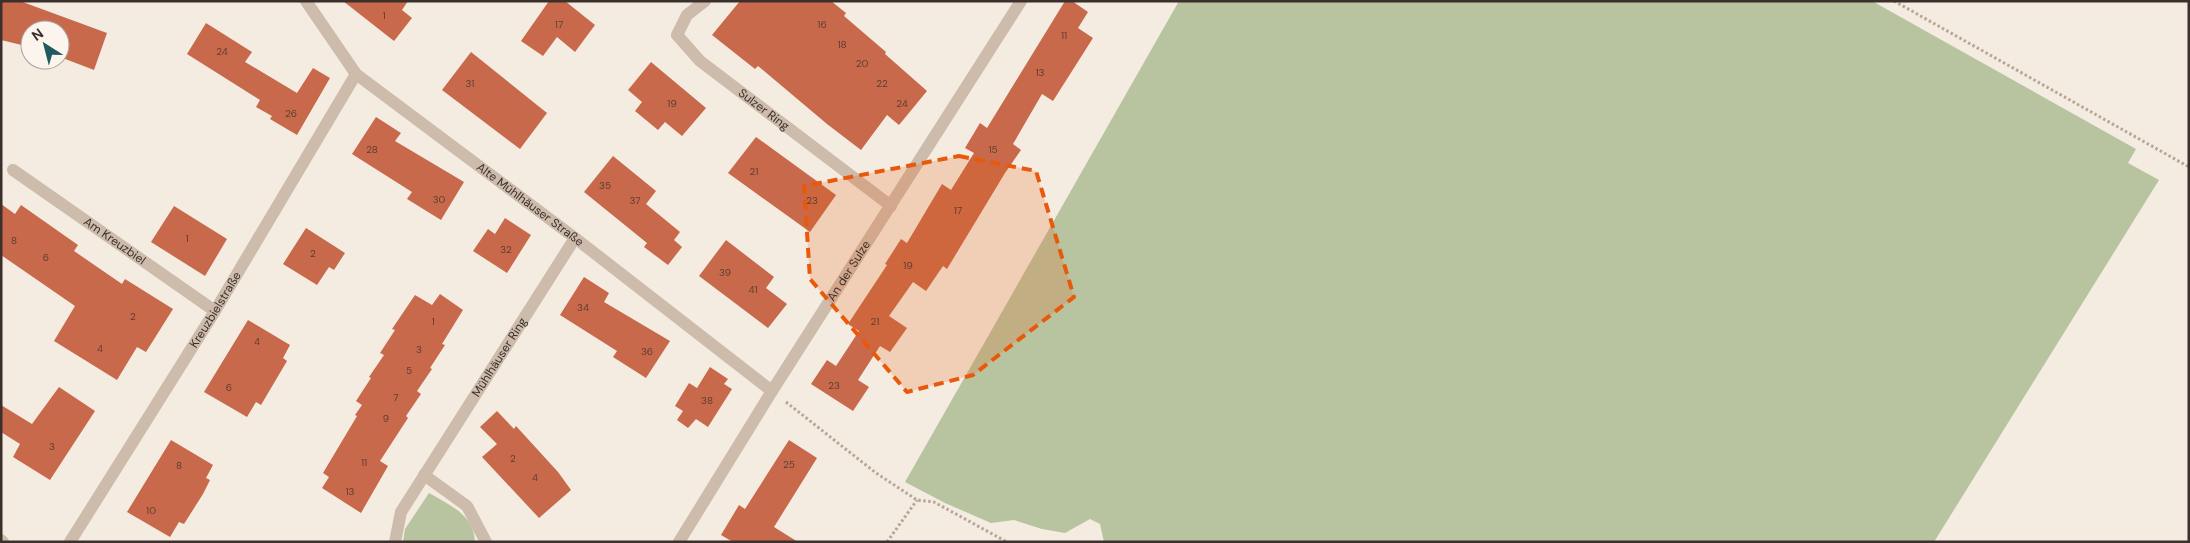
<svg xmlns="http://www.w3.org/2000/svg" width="2190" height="543" viewBox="0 0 2190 543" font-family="'DM Sans',sans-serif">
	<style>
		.green { fill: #b8c4a0 }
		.building { fill: #c8694b }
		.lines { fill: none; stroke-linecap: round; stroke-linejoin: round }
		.path { stroke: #b9a596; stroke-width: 3; stroke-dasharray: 2.5 2.5; stroke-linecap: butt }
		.minor { stroke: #cdbbac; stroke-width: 12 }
		.marked { fill: #e8590c; fill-opacity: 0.2; stroke: #e8590c; stroke-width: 4; stroke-dasharray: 10 6; stroke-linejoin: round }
		.labels { text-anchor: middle; stroke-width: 4; stroke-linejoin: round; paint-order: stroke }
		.number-label { font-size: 10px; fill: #5e3e33 }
		.street-label { font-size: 12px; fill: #3b302b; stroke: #fbf5ee }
	</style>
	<rect width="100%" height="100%" fill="#f4ebe1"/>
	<!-- green -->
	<g class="green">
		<polygon points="1179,1 1872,1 2136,149 2128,163 2159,180 1934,542 1104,542 1100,524 1090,519 1065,533 1042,529 1014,520 991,523 945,503 905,482"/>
		<path d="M429 493C450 505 474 515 475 542H403L405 529Z"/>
	</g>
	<!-- building -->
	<g class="building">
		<polygon points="1,1 20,1 107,33 94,70 60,57 60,30 30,30 30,47 1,40"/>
		<polygon points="343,1 408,1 402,10 412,18 394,41"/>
		<polygon points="549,1 565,1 595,25 575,52 557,37 543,56 521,41"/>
		<polygon points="740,1 831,1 846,13 844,16 886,52 885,54 927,91 899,125 887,115 861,150 827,124 758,66 755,69 712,35"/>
		<polygon points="1065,1 1072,1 1088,12 1078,28 1093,38 1053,101 1042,94 1013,144 1021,150 1005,173 947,269 943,266 926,291 913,282 889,316 907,328 890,352 880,346 858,380 869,387 853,411 811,384 827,360 836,366 859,331 848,324 887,265 885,264 901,239 907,243 942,184 951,190 974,153 965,148 980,123 987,128"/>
		<polygon points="206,23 252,52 245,62 297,93 313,68 330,78 297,135 270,119 272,116 256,107 260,100 187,54"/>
		<polygon points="471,52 547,113 520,149 442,90"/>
		<polygon points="651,62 706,108 682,136 665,122 658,130 635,111 642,102 628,90"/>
		<polygon points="376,117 401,133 395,141 464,182 441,220 407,199 412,192 352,154"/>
		<polygon points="756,137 836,195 810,232 728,173"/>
		<polygon points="613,156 656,191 646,204 680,232 674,240 682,247 668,265 644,247 647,243 584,192"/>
		<polygon points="1,204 15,214 21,205 78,245 74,251 122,284 125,279 173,309 146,352 137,347 117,380 54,341 75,306 1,255"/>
		<polygon points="174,206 227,239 205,276 151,242"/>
		<polygon points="505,218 531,235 507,273 473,251 488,229 495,234"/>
		<polygon points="306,228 345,253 334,270 329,267 317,285 283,264"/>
		<polygon points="726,240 774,277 766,288 787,304 768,328 699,276"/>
		<polygon points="584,277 609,293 604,302 670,341 646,378 613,357 617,351 560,315"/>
		<polygon points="440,294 463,310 442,344 445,345 430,368 432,369 417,391 421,394 406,416 408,418 380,461 388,466 361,513 322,488 329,477 323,473 357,416 355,415 362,405 356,401 371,378 369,377 384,355 380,353 395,330 392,329 415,295 432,305"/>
		<polygon points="248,320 290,345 283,358 287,361 261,405 256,402 247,417 204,392"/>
		<polygon points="710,367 728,379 724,384 732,389 708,427 696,419 688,428 677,420 683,411 675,406 689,383 697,388"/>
		<polygon points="59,387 95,411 50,480 13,457 20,444 1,432 1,405 32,424"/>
		<polygon points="497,411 514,429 516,426 558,472 571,490 539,518 482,457 497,444 480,427"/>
		<polygon points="171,440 213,465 206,478 210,480 203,494 184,524 179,522 170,537 127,512"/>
		<polygon points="789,440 817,458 774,527 798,542 733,542 721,535 739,505 745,509"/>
	</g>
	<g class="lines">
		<!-- path -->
		<g class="path">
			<polyline points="1894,1 2189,167"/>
			<polyline points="786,402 876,473 917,500 934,502 1007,542"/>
			<polyline points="887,542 917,500"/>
		</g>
		<!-- minor -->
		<g class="minor">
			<path id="s1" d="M306 1 356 74 575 238 772 391"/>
			<path id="s2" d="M705 1 687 15 677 35 700 61 891 206"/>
			<path id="s3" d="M13 170 215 311"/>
			<polyline points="424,475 467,506 486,542"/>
			<polyline points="1,540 3,542"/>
			<path id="s4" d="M70 542 215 311 356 74"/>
			<path id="s5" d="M395 542 401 512 575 238"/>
			<path id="s6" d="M679 542 772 391 1021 1"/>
		</g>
	</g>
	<!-- marked area -->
	<path class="marked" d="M959 156 1036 171 1074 297 973 375 907 392 810 279 804 186Z"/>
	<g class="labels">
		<!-- number labels -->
		<g class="number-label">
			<text x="384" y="19">1</text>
			<text x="559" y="28">17</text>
			<text x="822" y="28">16</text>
			<text x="1064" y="39">11</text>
			<text x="842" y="48">18</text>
			<text x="222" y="55">24</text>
			<text x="862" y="67">20</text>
			<text x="1040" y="76">13</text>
			<text x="470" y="87">31</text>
			<text x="882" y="87">22</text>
			<text x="672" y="107">19</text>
			<text x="902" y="107">24</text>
			<text x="291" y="117">26</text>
			<text x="372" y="153">28</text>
			<text x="993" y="153">15</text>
			<text x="754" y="175">21</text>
			<text x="605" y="189">35</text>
			<text x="439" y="203">30</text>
			<text x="635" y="204">37</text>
			<text x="812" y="204">23</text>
			<text x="958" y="214">17</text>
			<text x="187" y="242">1</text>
			<text x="14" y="244">8</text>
			<text x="506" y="253">32</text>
			<text x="313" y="257">2</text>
			<text x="46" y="261">6</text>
			<text x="908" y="269">19</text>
			<text x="725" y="276">39</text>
			<text x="753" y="293">41</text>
			<text x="583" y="311">34</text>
			<text x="133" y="320">2</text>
			<text x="433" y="325">1</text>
			<text x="875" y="325">21</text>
			<text x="257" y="345">4</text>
			<text x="100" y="352">4</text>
			<text x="419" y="353">3</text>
			<text x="647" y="355">36</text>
			<text x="409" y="374">5</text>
			<text x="834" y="389">23</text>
			<text x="229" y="391">6</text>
			<text x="396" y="401">7</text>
			<text x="707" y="404">38</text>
			<text x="386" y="422">9</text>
			<text x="52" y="450">3</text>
			<text x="513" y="462">2</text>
			<text x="364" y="466">11</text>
			<text x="789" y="468">25</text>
			<text x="179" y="469">8</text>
			<text x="535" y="481">4</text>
			<text x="350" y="495">13</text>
			<text x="151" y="514">10</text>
		</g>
		<!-- street labels -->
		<g class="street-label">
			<text dy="4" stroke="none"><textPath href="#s2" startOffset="160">Sulzer Ring</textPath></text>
			<text dy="4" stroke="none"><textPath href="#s1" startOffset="306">Alte Mühlhäuser Straße</textPath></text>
			<text dy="4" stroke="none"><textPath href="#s3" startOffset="124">Am Kreuzbiel</textPath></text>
			<text dy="4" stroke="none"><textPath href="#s6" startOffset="320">An der Sulze</textPath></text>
			<text dy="4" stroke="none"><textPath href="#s4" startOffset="274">Kreuzbielstraße</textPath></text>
			<text dy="4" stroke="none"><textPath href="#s5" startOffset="214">Mühlhäuser Ring</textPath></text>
		</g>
	</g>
	<!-- border -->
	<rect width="2190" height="543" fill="none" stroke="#3b302b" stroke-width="5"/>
	<!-- north arrow -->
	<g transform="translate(45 45) rotate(324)"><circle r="24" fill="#fbf5ee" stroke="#aea6a0"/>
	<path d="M0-4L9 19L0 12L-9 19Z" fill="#1f5a5e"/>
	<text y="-8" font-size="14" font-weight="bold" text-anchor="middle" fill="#3b302b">N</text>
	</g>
</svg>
